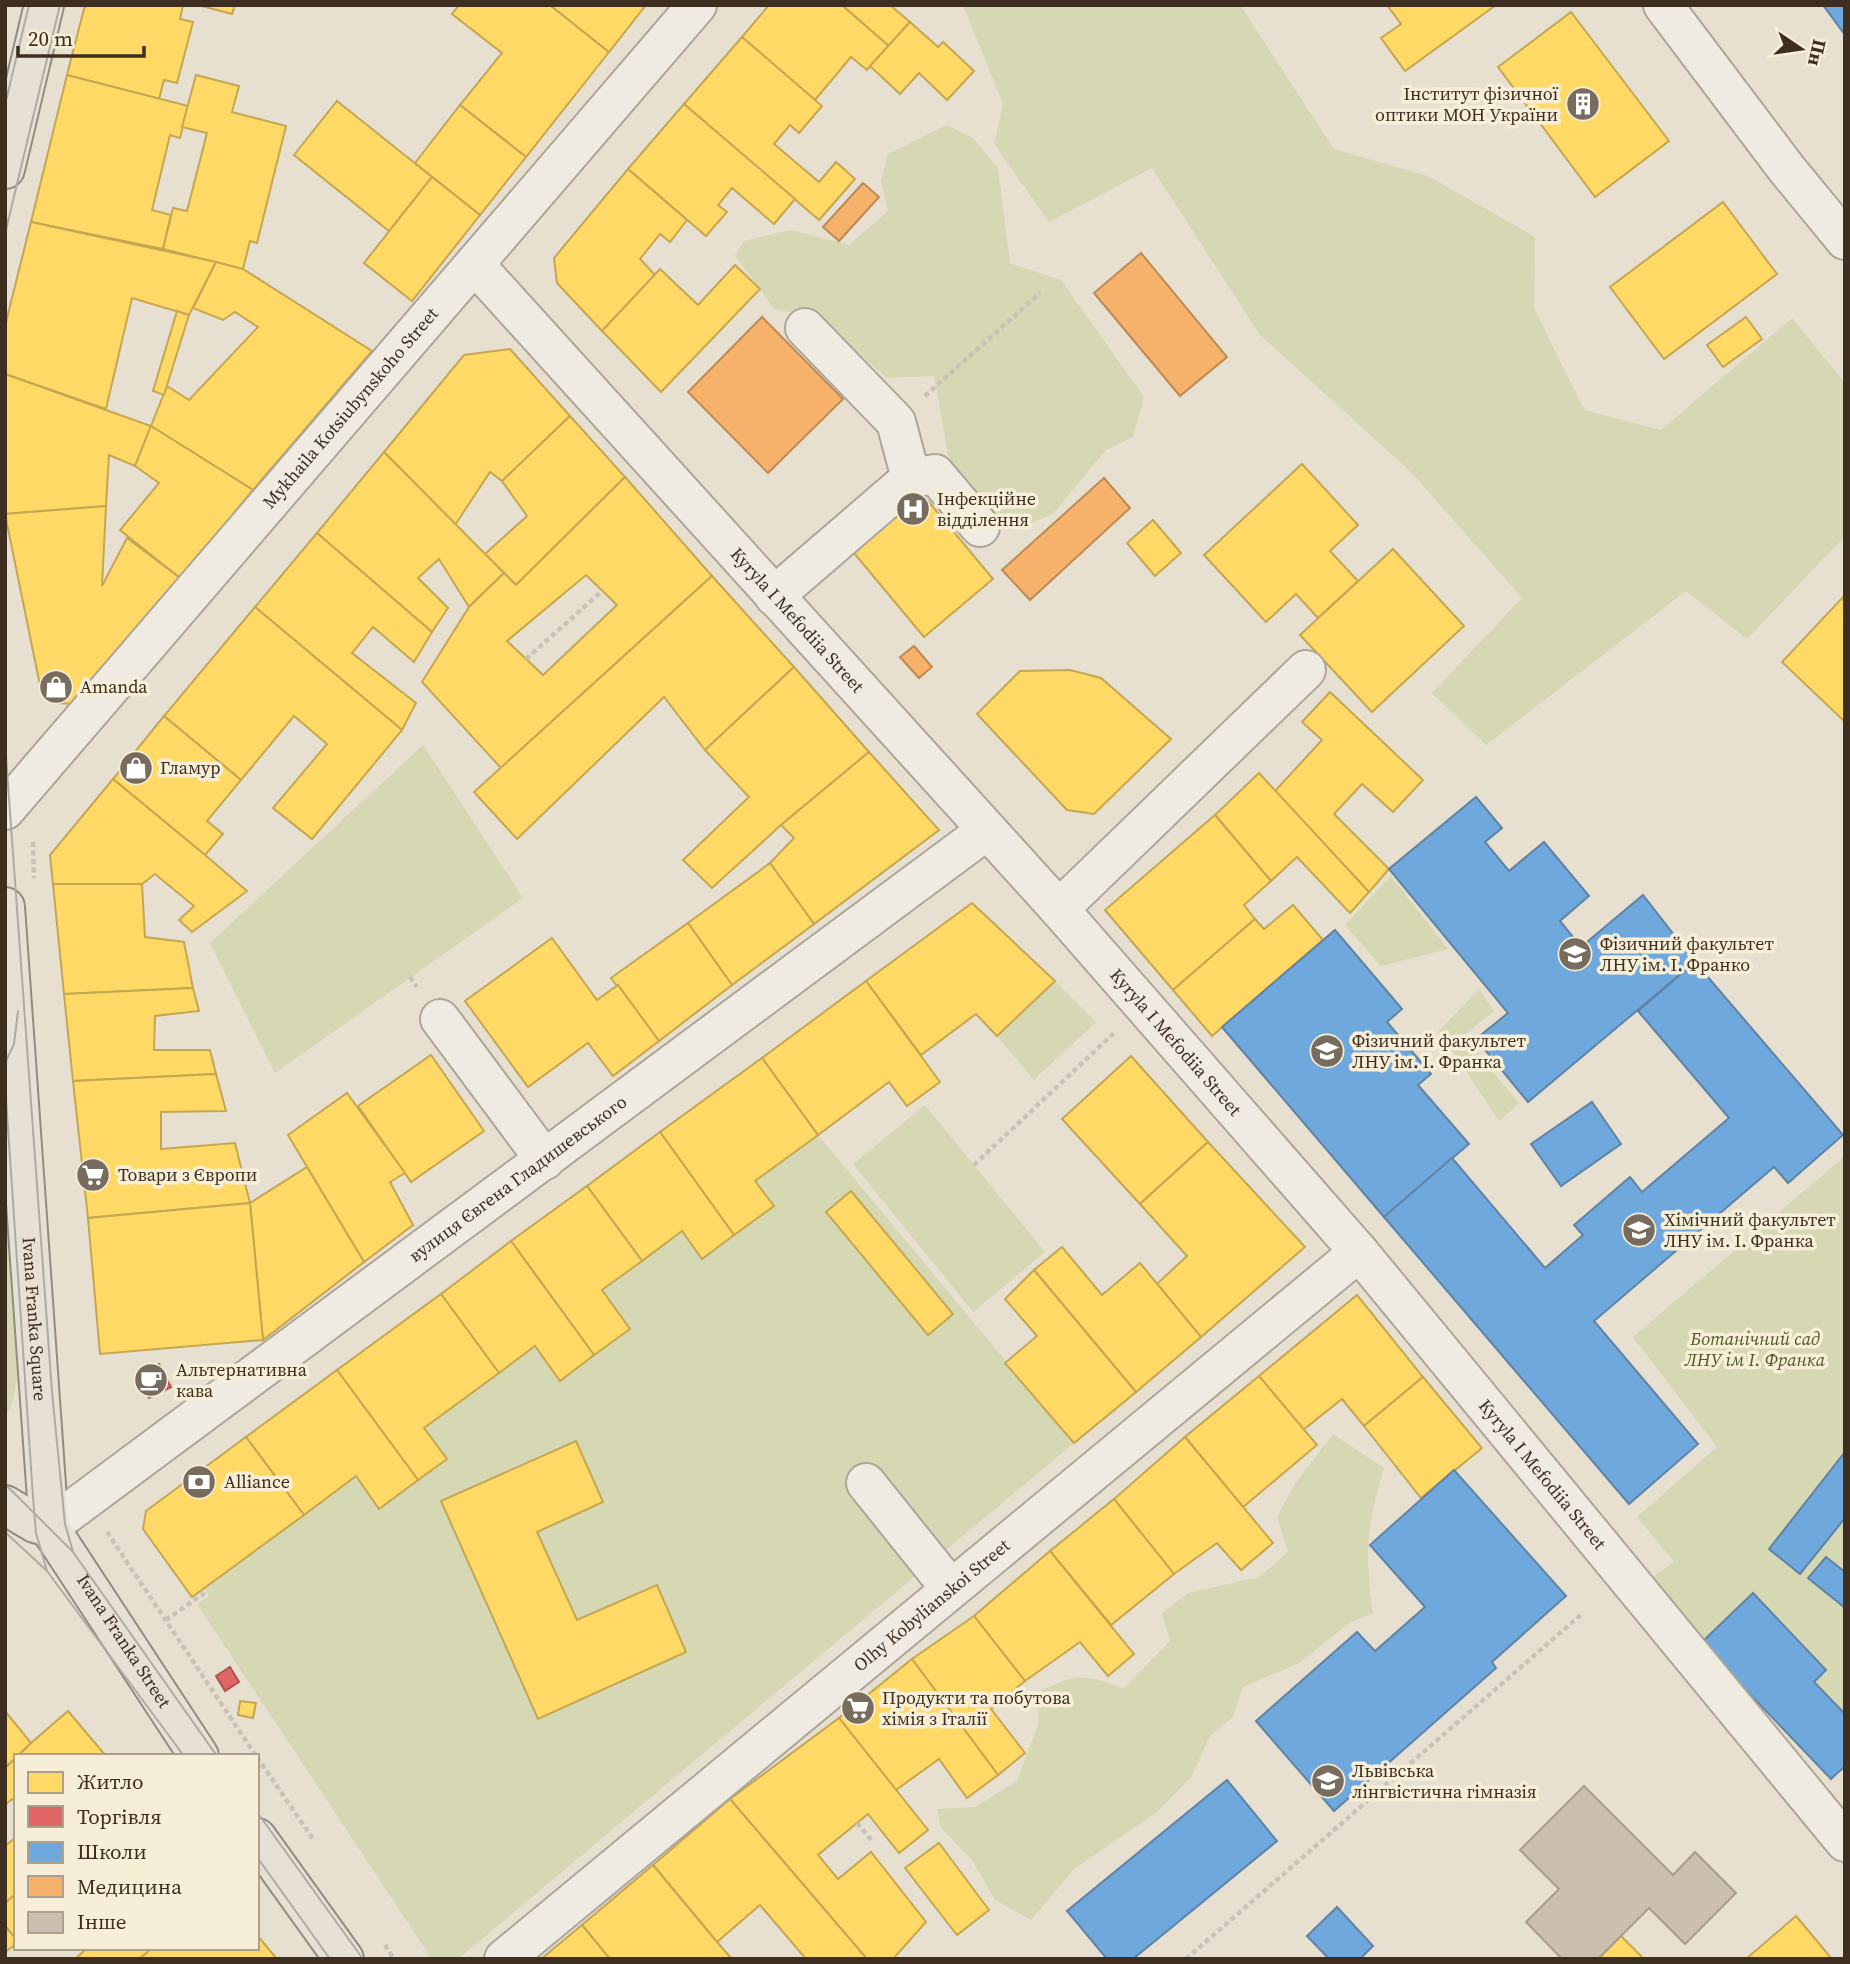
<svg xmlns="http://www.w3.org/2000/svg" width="1850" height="1964" viewBox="0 0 1850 1964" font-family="'Source Serif 4',serif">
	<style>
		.green { fill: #d6d7b3; fill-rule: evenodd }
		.homes { fill: #ffd966; stroke: #c5a651; stroke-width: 2; fill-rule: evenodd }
		.shops { fill: #e06666; stroke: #af5551; stroke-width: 2 }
		.schools { fill: #6fa8dc; stroke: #6083a4; stroke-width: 2 }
		.health { fill: #f6b26b; stroke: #be8a54; stroke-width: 2 }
		.building { fill: #cbbfb2; stroke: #a89c90; stroke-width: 2 }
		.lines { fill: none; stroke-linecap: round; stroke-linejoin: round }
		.minor-casing { stroke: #ada599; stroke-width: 42 }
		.major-casing { stroke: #928b80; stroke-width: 42 }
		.path { stroke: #c8c2b9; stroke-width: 4.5; stroke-dasharray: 5 3.5; stroke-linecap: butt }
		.minor { stroke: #efebe3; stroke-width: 38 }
		.major { stroke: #e6e1d4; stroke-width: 38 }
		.tram { stroke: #afaaa2; stroke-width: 2 }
		.labels { text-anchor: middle; stroke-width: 7; stroke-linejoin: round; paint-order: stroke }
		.poi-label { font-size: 18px; fill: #3d2e20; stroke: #f7eed8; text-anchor: start }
		.street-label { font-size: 18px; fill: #3d2e20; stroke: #f7eed8 }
		.park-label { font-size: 18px; font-style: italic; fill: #4d5a26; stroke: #f7eed8 }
	</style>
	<rect width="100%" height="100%" fill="#e7e0d1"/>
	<!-- green -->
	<g class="green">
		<polygon points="966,5 1240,5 1334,149 1428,176 1535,237 1534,308 1584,410 1661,430 1792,318 1845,383 1845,536 1747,639 1686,591 1486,745 1432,693 1522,598 1412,473 1260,335 1152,168 1049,222 994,144 1003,104 964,8"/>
		<polygon points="947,125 973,138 998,168 1010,263 1061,280 1144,397 1133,437 1106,450 1053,514 1010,531 984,519 953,483 934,376 887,378 816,316 774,309 735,255 744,241 791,230 849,245 888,211 881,181 888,154"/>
		<polygon points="423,745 523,898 275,1073 210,943"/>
		<polygon points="1391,876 1448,949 1381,966 1345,925"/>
		<polygon points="1055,981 1096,1022 1034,1080 997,1036"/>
		<polygon points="1479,989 1494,1011 1463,1036 1519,1103 1499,1121 1439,1031"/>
		<polygon points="925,1105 1045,1252 973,1312 853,1164"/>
		<path d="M818 1135 1074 1443 458 1959H432L197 1604 209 1596 204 1588 356 1476 380 1509 446 1459 424 1428 535 1346 561 1380 630 1329 602 1290 682 1231 703 1259 773 1207 755 1181ZM576 1441 603 1502 537 1532 577 1620 656 1585 686 1652 538 1718 442 1501Z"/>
		<polygon points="1845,1156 1845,1766 1831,1779 1645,1582 1674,1562 1637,1517 1717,1447 1633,1337"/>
		<polygon points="5,1192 19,1370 12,1404 5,1418"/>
		<path d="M1333 1434 1384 1468C1367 1526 1364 1552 1373 1613L1349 1623 1299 1663 1243 1687 1233 1717 1210 1736 1191 1777 1156 1813 1075 1868 1031 1920 995 1900 972 1860 941 1828 937 1809 975 1807 1017 1781 1038 1725 1039 1692C1080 1672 1081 1675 1124 1688L1170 1641 1162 1613 1188 1593 1259 1577 1288 1552 1277 1517 1296 1482Z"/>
	</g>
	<!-- homes -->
	<g class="homes">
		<polygon points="85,5 183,5 180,19 193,22 177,83 164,80 159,99 67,75"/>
		<polygon points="198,5 235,5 232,14"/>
		<polygon points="459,5 550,5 609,52 526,157 460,105 502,53 452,14"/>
		<polygon points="550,5 646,5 609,52"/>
		<polygon points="769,5 842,5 889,46 867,70 851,57 815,100 742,37"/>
		<polygon points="842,5 890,5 910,22 889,46"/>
		<polygon points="1387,5 1496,5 1405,71 1381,38 1401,24"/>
		<polygon points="1571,12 1669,141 1595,197 1498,67"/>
		<polygon points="910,22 938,47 943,42 974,71 947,100 919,73 900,94 870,66"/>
		<polygon points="742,37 822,106 799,133 790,125 774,144 819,182 836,162 855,179 819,220 684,104"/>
		<polygon points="67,75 188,106 180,138 170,135 152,210 171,215 163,249 31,222"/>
		<polygon points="196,75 239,86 232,112 286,126 257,243 250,241 243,269 163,249 173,208 187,211 207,133 182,127"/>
		<polygon points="337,101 432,177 389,231 294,155"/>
		<polygon points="684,104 795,199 774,224 732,188 718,205 727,212 706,236 628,169"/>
		<polygon points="460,105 526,157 480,215 415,163"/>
		<polygon points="628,169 687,220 670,242 660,234 640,259 655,275 602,331 557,283 554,258"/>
		<polygon points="432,177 480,215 412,301 364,263"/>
		<polygon points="1723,202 1777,274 1664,359 1610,287"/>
		<polygon points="31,222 216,262 189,315 132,298 106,409 5,374 5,326"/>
		<polygon points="216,262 243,269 372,351 253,490 151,426 167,386 189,400 258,327 235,312 223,320 193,308"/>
		<polygon points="735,265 760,289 661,392 602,331 660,269 698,305"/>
		<polygon points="177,311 189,315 164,395 153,391"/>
		<polygon points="1746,317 1762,339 1723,367 1707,345"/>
		<polygon points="510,349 570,416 502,481 490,472 455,525 384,452 464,355"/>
		<polygon points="5,374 151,426 135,466 109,455 106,506 5,514"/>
		<polygon points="570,416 625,477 516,585 485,554 527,516 502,481"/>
		<polygon points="151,426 253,490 180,578 120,530 159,483 135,466"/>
		<polygon points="384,452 504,573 469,607 439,559 418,578 448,608 432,632 317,533"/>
		<polygon points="1302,464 1358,525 1330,551 1358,581 1318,618 1296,594 1266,622 1204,555"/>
		<path d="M625 477 712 576 501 768 422 682 469 607 504 573 516 585ZM586 575 617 605 543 675 507 641Z"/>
		<polygon points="918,489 993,579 924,637 849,547"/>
		<polygon points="106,506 102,586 127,538 180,578 72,704 58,703 47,696 40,685 5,514"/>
		<polygon points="1153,520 1181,553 1155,576 1127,543"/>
		<polygon points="317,533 432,632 414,662 373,627 352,653 416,703 402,730 255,607"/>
		<polygon points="1393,549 1464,626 1372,712 1300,635"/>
		<polygon points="712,576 794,667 705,750 664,697 517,839 474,792"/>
		<polygon points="1845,595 1845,722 1782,662"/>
		<polygon points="255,607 402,730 312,839 273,808 327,744 294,716 241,780 164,716"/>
		<polygon points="794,667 869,752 781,825 712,888 683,860 749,797 705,750"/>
		<polygon points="1070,670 1101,678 1171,739 1094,814 1067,810 977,714 1020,671"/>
		<polygon points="1330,692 1423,780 1393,812 1362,784 1334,814 1389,869 1369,892 1275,791 1322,740 1302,722"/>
		<polygon points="164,716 241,780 207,821 223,834 205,855 113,779"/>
		<polygon points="869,752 939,830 814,924 770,863 794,838 781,825"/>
		<polygon points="1259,773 1369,892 1350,913 1297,857 1271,881 1215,815"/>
		<polygon points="113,779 205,855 247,891 192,932 179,920 194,906 155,874 142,884 53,884 50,855"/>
		<polygon points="1215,815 1271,881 1244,905 1255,919 1173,990 1105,910"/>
		<polygon points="770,863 814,924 732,985 688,923"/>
		<polygon points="53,884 142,884 145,937 184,942 193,988 64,994"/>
		<polygon points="972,903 1055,981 997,1036 976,1014 921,1055 866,981"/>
		<polygon points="1293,905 1323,940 1212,1036 1173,990 1255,919 1264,929"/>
		<polygon points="688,923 732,985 659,1041 611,978"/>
		<polygon points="552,938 597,1000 618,985 659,1041 613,1076 588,1043 528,1087 465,1001"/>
		<polygon points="866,981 940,1082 907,1106 889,1082 818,1135 762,1058"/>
		<polygon points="193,988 199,1011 155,1016 154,1050 210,1050 216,1074 73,1081 64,994"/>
		<polygon points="431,1055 484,1131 411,1182 358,1106"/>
		<polygon points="1131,1056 1208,1142 1140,1204 1062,1119"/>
		<polygon points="762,1058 818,1135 755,1181 774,1206 734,1235 660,1132"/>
		<polygon points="216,1074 226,1111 161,1112 161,1149 235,1143 250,1203 88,1218 73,1081"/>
		<polygon points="347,1093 405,1173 390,1182 413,1225 364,1262 288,1135"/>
		<polygon points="660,1132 734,1235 702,1259 682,1231 642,1261 587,1186"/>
		<polygon points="1208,1142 1305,1247 1201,1337 1157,1284 1187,1256 1140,1204"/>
		<polygon points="307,1167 364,1262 263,1340 250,1203"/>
		<polygon points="587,1186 642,1261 602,1290 630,1329 594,1355 511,1241"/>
		<polygon points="851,1191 953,1314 928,1335 826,1212"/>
		<polygon points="250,1203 263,1340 100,1354 88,1218"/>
		<polygon points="511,1241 594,1355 560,1381 535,1346 499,1373 441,1294"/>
		<polygon points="1062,1247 1102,1295 1140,1263 1201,1337 1136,1392 1034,1270"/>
		<polygon points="1034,1270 1136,1392 1074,1443 1005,1363 1037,1336 1005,1299"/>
		<polygon points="441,1294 499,1373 424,1428 447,1459 418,1480 337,1370"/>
		<polygon points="1357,1295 1423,1377 1364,1426 1342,1399 1303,1430 1259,1376"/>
		<polygon points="337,1370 418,1480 379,1509 356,1476 304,1515 246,1437"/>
		<polygon points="1259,1376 1317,1445 1243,1507 1185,1437"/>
		<polygon points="1423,1377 1482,1448 1421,1498 1364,1426"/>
		<polygon points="246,1437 304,1515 192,1597 143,1529 146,1511"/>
		<polygon points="1185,1437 1273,1543 1241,1570 1217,1543 1174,1574 1114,1499"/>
		<polygon points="576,1441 603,1502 537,1532 577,1620 657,1585 686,1652 538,1719 441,1501"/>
		<polygon points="1114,1499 1174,1574 1111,1625 1050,1551"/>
		<polygon points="1050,1551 1134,1654 1108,1676 1080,1642 1025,1681 974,1616"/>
		<polygon points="974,1616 1025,1681 991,1709 1025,1753 998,1775 912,1659"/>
		<polygon points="912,1659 998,1775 967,1798 939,1759 896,1790 839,1718"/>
		<polygon points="240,1701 256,1703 253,1718 238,1715"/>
		<polygon points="5,1711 31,1743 5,1768"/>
		<polygon points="68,1711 106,1756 18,1756 31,1743"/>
		<polygon points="839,1718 928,1830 899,1853 868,1814 818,1855 838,1879 871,1852 926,1922 893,1959 867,1959 730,1799"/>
		<polygon points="16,1758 16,1803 12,1799 5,1805 5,1768"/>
		<polygon points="730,1799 867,1959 806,1959 760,1905 717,1942 653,1865"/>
		<polygon points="16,1837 16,1894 5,1903 5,1846"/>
		<polygon points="939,1843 989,1910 957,1935 905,1868"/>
		<polygon points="653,1865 717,1942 732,1959 610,1959 582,1925"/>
		<polygon points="16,1894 16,1939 5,1926 5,1903"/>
		<polygon points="1796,1916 1832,1959 1746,1959"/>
		<polygon points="582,1925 610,1959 541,1959"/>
		<polygon points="5,1926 16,1939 16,1944 5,1952"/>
		<polygon points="257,1935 277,1959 139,1959 152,1948 257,1948"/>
		<polygon points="1621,1936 1644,1959 1598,1959"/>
		<polygon points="87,1948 152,1948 139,1959 75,1959"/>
	</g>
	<!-- shops -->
	<g class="shops">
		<polygon points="159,1364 171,1387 149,1398 137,1375"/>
		<polygon points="230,1667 239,1682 225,1691 216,1676"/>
	</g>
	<!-- schools -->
	<g class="schools">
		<polygon points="1823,5 1845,5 1845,35"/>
		<polygon points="1476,797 1502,828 1485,842 1509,871 1544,842 1589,896 1560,921 1581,947 1643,895 1695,962 1528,1102 1476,1039 1508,1013 1389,869"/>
		<polygon points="1335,930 1402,1009 1387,1022 1431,1074 1418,1085 1469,1144 1384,1217 1222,1027"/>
		<polygon points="1695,962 1843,1135 1788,1183 1774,1167 1594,1321 1698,1444 1629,1504 1384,1217 1452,1158 1545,1268 1583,1235 1574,1225 1630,1177 1642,1192 1729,1118 1638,1011"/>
		<polygon points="1592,1102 1621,1144 1561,1186 1531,1144"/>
		<polygon points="1845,1452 1845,1518 1800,1574 1769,1549"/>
		<polygon points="1454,1470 1566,1596 1492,1662 1496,1668 1334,1811 1256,1721 1357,1632 1375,1651 1425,1607 1370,1545"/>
		<polygon points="1826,1557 1845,1572 1845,1608 1808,1578"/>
		<polygon points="1753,1593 1826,1670 1814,1682 1845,1714 1845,1766 1831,1779 1701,1643"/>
		<polygon points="1227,1780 1277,1841 1133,1959 1107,1959 1067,1911"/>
		<polygon points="1337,1907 1373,1946 1360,1959 1329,1959 1307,1936"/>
	</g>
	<!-- health -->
	<g class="health">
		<polygon points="863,183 879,197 839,241 823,227"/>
		<polygon points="1141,253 1227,357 1180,396 1094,293"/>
		<polygon points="762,317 843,399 768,473 688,392"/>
		<polygon points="1104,478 1130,508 1030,600 1002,570"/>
		<polygon points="914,646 932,667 919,678 900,657"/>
	</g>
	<!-- building -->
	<polygon class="building" points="1584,1786 1673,1875 1695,1852 1736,1893 1685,1944 1649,1908 1598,1959 1562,1959 1526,1922 1559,1889 1520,1850"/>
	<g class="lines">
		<!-- minor casing -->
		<g class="minor-casing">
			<g id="minor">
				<polyline points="1663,5 1786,168 1845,240"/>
				<path id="s1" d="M476 266 1059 909 1359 1252 1845 1842"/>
				<polyline points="911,478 935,474 980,527"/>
				<polyline points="774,596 911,478 896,422 805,328"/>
				<path id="s2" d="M5 810 697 5"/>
				<polyline points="1059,909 1306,670"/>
				<polyline points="440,1019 545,1160"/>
				<polyline points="866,1483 951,1589"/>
				<path id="s3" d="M49 1527 986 831"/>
				<path id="s4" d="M504 1959 1359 1252"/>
			</g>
		</g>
		<!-- major casing -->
		<g class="major-casing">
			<g id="major">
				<polyline points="5,169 44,5"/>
				<path id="s5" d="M5 907 49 1527 199 1756"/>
				<polyline points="5,1505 35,1523 49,1527"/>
				<polyline points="257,1838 344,1959"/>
			</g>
		</g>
		<!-- path -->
		<g class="path">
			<polyline points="925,396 1040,293"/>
			<polyline points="526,659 602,591"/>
			<polyline points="33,842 34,878"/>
			<polyline points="410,977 417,987"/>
			<polyline points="974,1165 1114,1033"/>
			<polyline points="107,1532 256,1756"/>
			<polyline points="166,1620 203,1594 201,1590"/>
			<polyline points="257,1757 313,1839"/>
			<polyline points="857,1823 873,1842"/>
			<polyline points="385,1945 394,1959"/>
			<polyline points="1186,1959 1583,1613"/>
		</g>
		<!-- minor -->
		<use href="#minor" class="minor"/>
		<!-- major -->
		<use href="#major" class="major"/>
		<!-- tram -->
		<g class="tram">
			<polyline points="5,105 29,5"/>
			<polyline points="5,234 60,5"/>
			<polyline points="5,743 52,1392 65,1524 73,1552"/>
			<polyline points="5,1063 14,1044 18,1011"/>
			<polyline points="5,1084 33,1497 36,1533 47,1571"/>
			<polyline points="5,1484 73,1552 217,1756"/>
			<polyline points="5,1532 47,1571 184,1756"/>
			<polyline points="257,1812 363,1959"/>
			<polyline points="257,1857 330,1959"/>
		</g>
	</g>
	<!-- icons -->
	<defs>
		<g id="building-disc" transform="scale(1.75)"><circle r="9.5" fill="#786c5e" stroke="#f7eed8"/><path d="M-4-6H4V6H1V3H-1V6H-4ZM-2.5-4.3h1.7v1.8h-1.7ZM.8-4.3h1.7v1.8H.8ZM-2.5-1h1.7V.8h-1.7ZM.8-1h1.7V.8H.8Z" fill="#fff"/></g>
		<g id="hospital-disc" transform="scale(1.75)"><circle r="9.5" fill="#786c5e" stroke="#f7eed8"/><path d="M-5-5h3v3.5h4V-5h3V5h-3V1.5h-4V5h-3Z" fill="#fff"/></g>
		<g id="shop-disc" transform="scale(1.75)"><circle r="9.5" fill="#786c5e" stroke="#f7eed8"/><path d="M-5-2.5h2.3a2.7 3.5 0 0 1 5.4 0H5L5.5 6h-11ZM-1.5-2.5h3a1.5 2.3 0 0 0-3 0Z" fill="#fff"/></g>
		<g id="university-disc" transform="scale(1.75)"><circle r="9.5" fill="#786c5e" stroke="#f7eed8"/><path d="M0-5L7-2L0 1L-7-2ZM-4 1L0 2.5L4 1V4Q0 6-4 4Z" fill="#fff"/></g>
		<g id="supermarket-disc" transform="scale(1.75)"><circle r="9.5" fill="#786c5e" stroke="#f7eed8"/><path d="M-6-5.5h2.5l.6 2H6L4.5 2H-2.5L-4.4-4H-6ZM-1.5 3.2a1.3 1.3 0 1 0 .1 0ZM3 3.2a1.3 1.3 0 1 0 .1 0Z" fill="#fff"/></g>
		<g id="cafe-disc" transform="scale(1.75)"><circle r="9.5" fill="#786c5e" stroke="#f7eed8"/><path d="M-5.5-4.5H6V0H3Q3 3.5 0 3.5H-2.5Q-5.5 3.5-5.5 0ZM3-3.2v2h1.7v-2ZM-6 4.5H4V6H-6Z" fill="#fff"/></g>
		<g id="bank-disc" transform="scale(1.75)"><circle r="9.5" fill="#786c5e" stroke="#f7eed8"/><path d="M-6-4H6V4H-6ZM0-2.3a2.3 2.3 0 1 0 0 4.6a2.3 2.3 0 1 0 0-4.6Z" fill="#fff"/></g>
		<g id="school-disc" transform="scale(1.75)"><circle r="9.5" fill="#786c5e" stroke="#f7eed8"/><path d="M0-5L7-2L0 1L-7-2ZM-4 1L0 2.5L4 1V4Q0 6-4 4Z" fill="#fff"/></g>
	</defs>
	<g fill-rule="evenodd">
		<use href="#building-disc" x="1583" y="104"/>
		<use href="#hospital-disc" x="913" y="509"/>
		<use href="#shop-disc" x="56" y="687"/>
		<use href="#shop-disc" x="136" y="768"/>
		<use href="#university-disc" x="1575" y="954"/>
		<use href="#university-disc" x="1327" y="1051"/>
		<use href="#supermarket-disc" x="93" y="1175"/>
		<use href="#university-disc" x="1639" y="1230"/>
		<use href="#cafe-disc" x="151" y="1380"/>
		<use href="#bank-disc" x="199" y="1482"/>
		<use href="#supermarket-disc" x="858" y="1708"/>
		<use href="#school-disc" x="1328" y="1781"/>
	</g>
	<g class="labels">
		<!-- poi labels -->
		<g class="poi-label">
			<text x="1558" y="100" text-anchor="end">Інститут фізичної<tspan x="1558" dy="21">оптики МОН України</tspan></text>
			<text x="937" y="505">Інфекційне<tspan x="937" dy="21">відділення</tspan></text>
			<text x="80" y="693">Amanda</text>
			<text x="160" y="774">Гламур</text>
			<text x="1600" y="950">Фізичний факультет<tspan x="1600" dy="21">ЛНУ ім. І. Франко</tspan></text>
			<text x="1352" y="1047">Фізичний факультет<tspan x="1352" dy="21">ЛНУ ім. І. Франка</tspan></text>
			<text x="118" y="1181">Товари з Європи</text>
			<text x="1664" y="1226">Хімічний факультет<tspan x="1664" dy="21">ЛНУ ім. І. Франка</tspan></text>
			<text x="176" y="1376">Альтернативна<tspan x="176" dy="21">кава</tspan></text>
			<text x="224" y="1488">Alliance</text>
			<text x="882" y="1704">Продукти та побутова<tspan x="882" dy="21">хімія з Італії</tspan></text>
			<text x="1352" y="1777">Львівська<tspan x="1352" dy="21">лінгвістична гімназія</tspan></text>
		</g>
		<!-- street labels -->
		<g class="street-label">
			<text dy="6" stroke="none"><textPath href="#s2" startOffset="530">Mykhaila Kotsiubynskoho Street</textPath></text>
			<text dy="6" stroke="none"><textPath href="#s1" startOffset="478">Kyryla I Mefodiia Street</textPath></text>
			<text dy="6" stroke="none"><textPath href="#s1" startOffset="1045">Kyryla I Mefodiia Street</textPath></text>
			<text dy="6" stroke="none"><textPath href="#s3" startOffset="584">вулиця Євгена Гладишевського</textPath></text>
			<text dy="6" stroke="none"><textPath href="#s5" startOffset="413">Ivana Franka Square</textPath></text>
			<text dy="6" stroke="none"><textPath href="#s1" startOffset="1612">Kyryla I Mefodiia Street</textPath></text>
			<text dy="6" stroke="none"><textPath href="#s4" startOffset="555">Olhy Kobylianskoi Street</textPath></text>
			<text dy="6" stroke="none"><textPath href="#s5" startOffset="758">Ivana Franka Street</textPath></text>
		</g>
		<!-- park labels -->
		<g class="park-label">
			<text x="1755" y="1345">Ботанічний сад<tspan x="1755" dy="21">ЛНУ ім І. Франка</tspan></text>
		</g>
	</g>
	<!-- border -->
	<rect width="1850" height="1964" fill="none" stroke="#3d2e20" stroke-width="14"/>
	<!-- legend -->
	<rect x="14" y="1754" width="245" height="196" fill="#f7eed8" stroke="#ada18e" stroke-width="2"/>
	<rect x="28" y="1772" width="35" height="21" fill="#ffd966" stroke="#ada18e" stroke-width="2"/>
	<text x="77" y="1789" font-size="21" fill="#3d2e20">Житло</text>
	<rect x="28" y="1806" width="35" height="21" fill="#e06666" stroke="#ada18e" stroke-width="2"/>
	<text x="77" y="1824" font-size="21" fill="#3d2e20">Торгівля</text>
	<rect x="28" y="1842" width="35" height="21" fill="#6fa8dc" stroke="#ada18e" stroke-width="2"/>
	<text x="77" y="1859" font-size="21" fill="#3d2e20">Школи</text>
	<rect x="28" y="1876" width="35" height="21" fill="#f6b26b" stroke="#ada18e" stroke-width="2"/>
	<text x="77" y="1894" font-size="21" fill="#3d2e20">Медицина</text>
	<rect x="28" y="1912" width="35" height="21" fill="#cbbfb2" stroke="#ada18e" stroke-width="2"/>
	<text x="77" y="1929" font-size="21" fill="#3d2e20">Інше</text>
	<!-- north arrow -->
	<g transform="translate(1801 49) rotate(103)" stroke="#f7eed8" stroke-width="5" paint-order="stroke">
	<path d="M0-5L12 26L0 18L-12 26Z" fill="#3d2e20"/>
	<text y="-10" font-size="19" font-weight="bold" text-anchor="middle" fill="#3d2e20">Пн</text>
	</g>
	<!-- scale -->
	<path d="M18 46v10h126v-10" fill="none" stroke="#3d2e20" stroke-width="3.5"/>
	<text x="28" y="46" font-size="21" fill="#3d2e20" stroke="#f7eed8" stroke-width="5" paint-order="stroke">20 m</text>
</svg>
